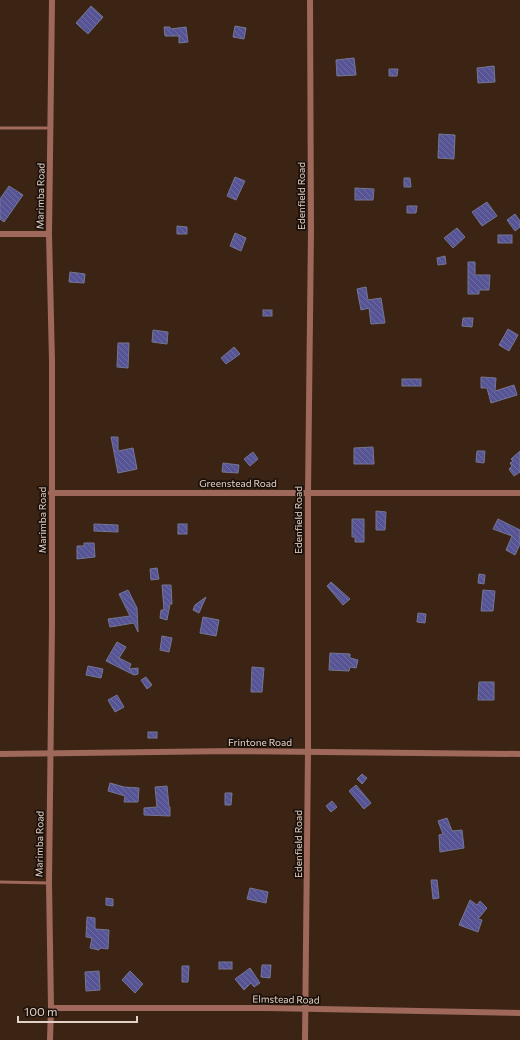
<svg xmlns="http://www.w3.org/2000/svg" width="520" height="1040" viewBox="0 0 520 1040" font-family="Commissioner,sans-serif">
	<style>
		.building { fill: url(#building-back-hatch); stroke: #757693 }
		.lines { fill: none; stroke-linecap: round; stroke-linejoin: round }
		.service { stroke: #9e685a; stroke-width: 3 }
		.minor { stroke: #9e685a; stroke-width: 6 }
		.labels { text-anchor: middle; stroke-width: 3.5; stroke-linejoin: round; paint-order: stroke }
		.street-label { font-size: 10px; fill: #e1d1c7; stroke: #1b100a }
	</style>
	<defs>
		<pattern id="building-back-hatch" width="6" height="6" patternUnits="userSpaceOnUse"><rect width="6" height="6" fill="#565495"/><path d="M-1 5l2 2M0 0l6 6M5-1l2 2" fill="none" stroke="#6e6ca2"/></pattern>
	</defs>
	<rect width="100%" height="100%" fill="#3c2415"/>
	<!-- building -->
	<g class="building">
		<polygon points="91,6 103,17 88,34 76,23"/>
		<polygon points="235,26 246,28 244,39 233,37"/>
		<polygon points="164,27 170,27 170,29 186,27 188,42 179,43 179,36 165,36"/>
		<polygon points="354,58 356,75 337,76 336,60"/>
		<polygon points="494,66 495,82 478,83 477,68"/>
		<polygon points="389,69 398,69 397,76 389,76"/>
		<polygon points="439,134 455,135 454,159 438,158"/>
		<polygon points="235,177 245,181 236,200 227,196"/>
		<polygon points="404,178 410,178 411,187 404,187"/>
		<polygon points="9,186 23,195 4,222 0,219 0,199"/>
		<polygon points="355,188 374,189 373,200 355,200"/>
		<polygon points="487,202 497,216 482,226 472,212"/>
		<polygon points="407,206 417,206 416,213 407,213"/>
		<polygon points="515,214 520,221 520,227 515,231 507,220"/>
		<polygon points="177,226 187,227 187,234 177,234"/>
		<polygon points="457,228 465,237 453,248 444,238"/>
		<polygon points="235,233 246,238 241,251 230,246"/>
		<rect x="498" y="235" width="14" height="8"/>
		<polygon points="445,256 446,264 438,265 437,258"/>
		<polygon points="468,262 475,262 475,275 490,275 489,290 479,290 479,294 468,294"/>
		<polygon points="70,272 85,274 84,283 69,282"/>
		<polygon points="366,287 368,300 381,298 385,323 371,324 369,308 361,310 357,289"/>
		<rect x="263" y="310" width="9" height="6"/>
		<polygon points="463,318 473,318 472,327 462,326"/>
		<polygon points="508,329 518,335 509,351 499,345"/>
		<polygon points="153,330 168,332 167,344 152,342"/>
		<polygon points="118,343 129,343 128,368 117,367"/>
		<polygon points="234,347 240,354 226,364 221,358"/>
		<polygon points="481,377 496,378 495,391 514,385 517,395 491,403 487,388 481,388"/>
		<rect x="402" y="379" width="19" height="7"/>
		<polygon points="111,437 118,437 118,451 133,448 137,469 118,473"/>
		<polygon points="373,447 374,464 354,464 354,448"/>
		<polygon points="477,451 485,451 484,463 476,462"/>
		<polygon points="520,451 520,472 514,476 509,469 512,466 510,463 513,461 511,459"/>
		<polygon points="253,452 258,459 250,466 244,459"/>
		<polygon points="223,463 239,465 238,473 222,472"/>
		<polygon points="376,511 386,512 385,530 376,530"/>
		<polygon points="352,519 364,519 364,542 355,542 355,537 352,537"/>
		<polygon points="498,519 520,530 520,544 515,555 506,550 512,536 493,529"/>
		<polygon points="94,524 118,525 118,532 94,531"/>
		<rect x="178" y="524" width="9" height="10"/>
		<polygon points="84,543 94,543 95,557 77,559 77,546 84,546"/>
		<polygon points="157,568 159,579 151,580 150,569"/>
		<polygon points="479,574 485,575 484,584 478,583"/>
		<polygon points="331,582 350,599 343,605 327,586"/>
		<polygon points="162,585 171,585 172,604 170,604 167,620 160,618 161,610 164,610"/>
		<polygon points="128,590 137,608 138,632 134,623 110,627 108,619 130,616 119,594"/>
		<polygon points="483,590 495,591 493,611 481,611"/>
		<polygon points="206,597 199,613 193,610 195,605"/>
		<polygon points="418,613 426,614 425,623 417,622"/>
		<polygon points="203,617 219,620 216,636 200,633"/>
		<polygon points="162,636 172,638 169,652 160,650"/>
		<polygon points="117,642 126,647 119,658 131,664 129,669 138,668 138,674 134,675 106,661"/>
		<polygon points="330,653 350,654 350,658 358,660 356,668 350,667 349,671 329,670"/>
		<polygon points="88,666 103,669 101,678 86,675"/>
		<polygon points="252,667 264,668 262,692 251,692"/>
		<polygon points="146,677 152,685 147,689 141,680"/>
		<polygon points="479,682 494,682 494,700 478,700"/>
		<polygon points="117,695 124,707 115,712 108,700"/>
		<rect x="148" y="732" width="9" height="6"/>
		<polygon points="362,774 367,778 362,784 357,779"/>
		<polygon points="110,783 124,787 139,788 138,802 124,802 125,796 108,791"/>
		<polygon points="356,785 371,803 364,809 349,791"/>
		<polygon points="167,786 169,807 170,807 170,816 144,815 144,808 157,807 155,787"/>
		<polygon points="225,793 232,793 231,805 225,805"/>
		<polygon points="332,801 337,807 331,812 326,806"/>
		<polygon points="447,818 452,831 462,830 464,848 440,852 439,835 443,834 438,821"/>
		<polygon points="431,880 437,880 439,898 433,899"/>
		<polygon points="250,888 268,892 266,903 247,899"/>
		<polygon points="106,898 113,899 113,906 106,905"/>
		<polygon points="470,900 477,905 480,901 487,908 478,919 482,920 478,932 459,925"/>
		<polygon points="87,917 95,918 95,929 109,930 108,949 100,948 99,950 90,948 92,938 86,937"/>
		<rect x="219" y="962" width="13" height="7"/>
		<polygon points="262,965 271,965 270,978 261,977"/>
		<polygon points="182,966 189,966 188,982 182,982"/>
		<polygon points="250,968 260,983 254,987 251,983 244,990 235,979"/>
		<polygon points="99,971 100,990 86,991 85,972"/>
		<polygon points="130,971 143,984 135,993 122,980"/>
	</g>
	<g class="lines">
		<!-- service -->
		<g class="service">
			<polyline points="0,128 50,128"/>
			<polyline points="0,882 49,883"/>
		</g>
		<!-- minor -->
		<g class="minor">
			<polyline points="0,234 49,234"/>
			<polyline points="51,493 520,493"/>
			<polyline points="0,754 234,751 520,754"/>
			<polyline points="51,1008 267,1008 520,1013"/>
			<polyline points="50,1040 51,1008 49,883 52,624 52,361 49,234 52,0"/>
			<polyline points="305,1040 308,752 308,493 311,231 310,0"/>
		</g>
	</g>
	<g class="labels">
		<!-- street labels -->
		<g class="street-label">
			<text transform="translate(40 196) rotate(-89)" y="4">Marimba Road</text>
			<text transform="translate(301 196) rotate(-90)" y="4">Edenfield Road</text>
			<text x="238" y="487">Greenstead Road</text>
			<text transform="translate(42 520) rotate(-90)" y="4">Marimba Road</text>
			<text transform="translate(298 520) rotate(-90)" y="4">Edenfield Road</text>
			<text x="260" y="746">Frintone Road</text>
			<text transform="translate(39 844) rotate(-89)" y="4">Marimba Road</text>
			<text transform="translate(298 844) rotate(-90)" y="4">Edenfield Road</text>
			<text transform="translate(286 999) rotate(1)" y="4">Elmstead Road</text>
		</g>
	</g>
	<!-- scale -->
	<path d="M18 1016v6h119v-6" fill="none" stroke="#e1d1c7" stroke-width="2"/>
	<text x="24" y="1016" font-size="12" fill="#e1d1c7" stroke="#1b100a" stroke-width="3" paint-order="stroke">100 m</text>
</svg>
